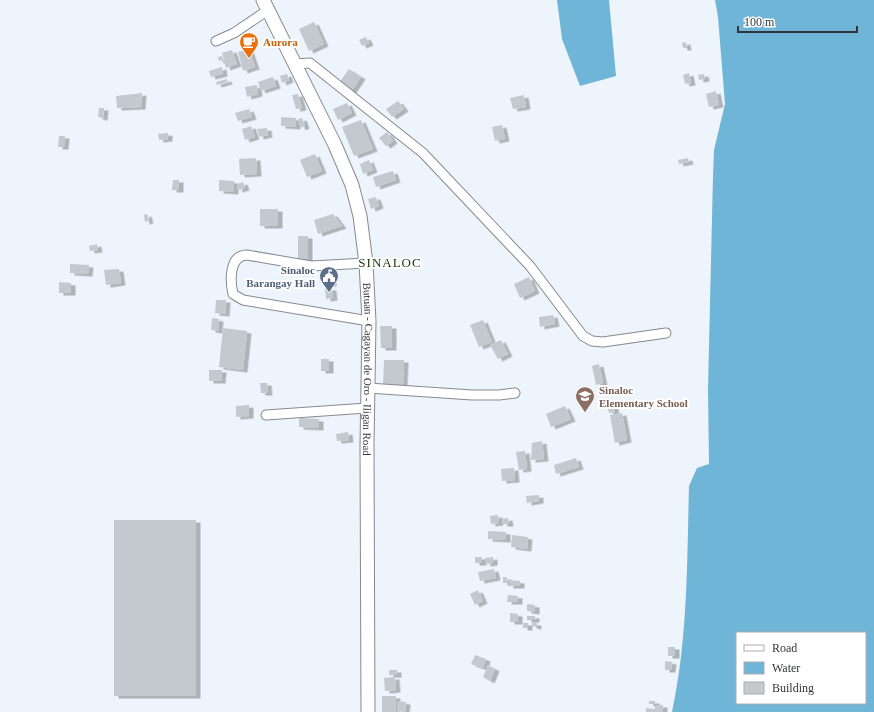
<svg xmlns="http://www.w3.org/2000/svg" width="874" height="712" viewBox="0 0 874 712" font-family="'Times New Roman',serif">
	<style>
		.water { fill: #6eb5d8; fill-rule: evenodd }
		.building { fill: #c3c9cf; filter: url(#shadow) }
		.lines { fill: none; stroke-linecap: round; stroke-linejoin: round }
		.minor-casing { stroke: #848a90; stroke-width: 11 }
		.highway-casing { stroke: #848a90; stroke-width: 15 }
		.minor { stroke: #fff; stroke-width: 9 }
		.highway { stroke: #fff; stroke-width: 13 }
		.labels { text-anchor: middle; stroke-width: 4; stroke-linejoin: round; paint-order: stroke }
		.food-label { font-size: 11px; font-weight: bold; fill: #c56008; stroke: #fff; text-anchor: start }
		.service-label { font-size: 11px; font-weight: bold; fill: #4e5e75; stroke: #fff; text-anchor: end }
		.street-label { font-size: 11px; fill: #323437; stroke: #fff }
		.education-label { font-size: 11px; font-weight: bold; fill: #785e54; stroke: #fff; text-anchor: start }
		.quarter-label { font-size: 13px; letter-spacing: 1px; fill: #193505; stroke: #fff }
	</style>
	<defs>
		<filter id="shadow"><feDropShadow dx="4.5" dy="2.5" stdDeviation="0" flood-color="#0004"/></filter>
	</defs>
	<rect width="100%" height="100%" fill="#edf4fb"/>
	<!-- water -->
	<g class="water">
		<polygon points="557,0 609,0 616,76 580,86 562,39"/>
		<path d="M715 0H874V712H672C688 638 687 561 689 486L697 468 709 464 708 390 713 176 714 150 725 104 718 17ZM737 633H865V703H737Z"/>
	</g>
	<!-- building -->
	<g class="building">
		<polygon points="314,22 324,44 309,51 299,29"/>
		<polygon points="366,37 369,43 362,46 359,40"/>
		<polygon points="686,42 687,48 683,48 682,43"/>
		<polygon points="249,49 255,67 243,71 238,52"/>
		<polygon points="232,50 237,64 226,68 222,53"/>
		<polygon points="222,56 223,60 219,61 218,57"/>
		<polygon points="222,67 223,74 211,77 209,71"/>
		<polygon points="349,69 361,77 351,92 339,83"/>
		<polygon points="689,73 691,83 685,84 683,75"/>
		<polygon points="287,74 289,80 282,83 280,76"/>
		<polygon points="704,74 705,79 699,80 698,75"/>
		<polygon points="273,77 276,86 261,91 258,82"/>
		<polygon points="227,79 228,82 217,85 216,82"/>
		<polygon points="257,85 258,94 247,97 245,87"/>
		<polygon points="716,91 719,105 709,107 706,94"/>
		<polygon points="142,93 141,107 117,108 116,96"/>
		<polygon points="298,94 302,108 296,109 292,95"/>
		<polygon points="524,95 526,107 513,109 510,98"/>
		<polygon points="398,101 404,109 392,117 386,109"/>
		<polygon points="347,103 352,113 338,120 333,109"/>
		<polygon points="99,108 104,108 103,118 98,117"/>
		<polygon points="249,109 252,117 238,121 235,113"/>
		<polygon points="281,117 296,118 296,127 281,126"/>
		<polygon points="302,118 305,126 301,128 298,119"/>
		<polygon points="361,120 373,149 354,156 342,127"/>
		<polygon points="502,125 505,139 495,141 492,127"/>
		<polygon points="251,126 255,137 245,140 242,129"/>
		<polygon points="267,128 268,135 259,137 257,129"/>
		<polygon points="387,132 393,141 386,146 379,138"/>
		<polygon points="168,133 168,139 159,140 158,134"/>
		<polygon points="59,136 65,136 64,147 58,147"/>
		<polygon points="315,154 322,171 307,177 300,160"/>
		<polygon points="256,158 257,174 240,175 239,159"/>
		<polygon points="688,158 689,162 679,164 678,160"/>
		<polygon points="369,160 373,170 363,174 360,164"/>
		<polygon points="393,171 396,180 376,187 373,177"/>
		<polygon points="173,180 179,180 179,190 172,190"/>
		<polygon points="219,180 234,181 234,192 219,191"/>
		<polygon points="243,182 245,188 238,190 237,184"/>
		<polygon points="376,197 379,206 371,209 368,199"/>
		<rect x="260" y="209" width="18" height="17"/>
		<polygon points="147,214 149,221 145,222 144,215"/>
		<polygon points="333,214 342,226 318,234 314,220"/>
		<rect x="298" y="236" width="10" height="23"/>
		<polygon points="97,244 98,250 90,251 89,246"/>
		<polygon points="70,264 89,265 88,274 70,273"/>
		<polygon points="119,269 121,283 106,285 104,270"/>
		<rect x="325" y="271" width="7" height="13"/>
		<polygon points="529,277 535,291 520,298 514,284"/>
		<polygon points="59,282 71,283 71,293 59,293"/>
		<polygon points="325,288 332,288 333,298 326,299"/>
		<polygon points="216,300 226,300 225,314 215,313"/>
		<polygon points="553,315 555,324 540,327 539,317"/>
		<polygon points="212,318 219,319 218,331 211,330"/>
		<polygon points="483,320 492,342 479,347 470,325"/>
		<polygon points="380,326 392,326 392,348 381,348"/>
		<polygon points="223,328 247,331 243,370 219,367"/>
		<polygon points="501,340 508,354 498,359 490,345"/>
		<rect x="321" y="359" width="8" height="12"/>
		<polygon points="384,360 404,360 403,385 383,385"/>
		<polygon points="599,364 603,383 596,385 592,366"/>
		<polygon points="209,370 222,370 221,381 209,381"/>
		<polygon points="260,383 267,383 268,393 261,393"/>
		<polygon points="613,403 615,412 609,413 607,404"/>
		<polygon points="249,405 249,416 236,417 236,406"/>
		<polygon points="565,406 571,419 551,427 546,414"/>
		<polygon points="622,413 627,440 615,443 610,415"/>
		<polygon points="299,418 319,419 319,428 299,427"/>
		<polygon points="348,432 349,440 337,441 336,434"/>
		<polygon points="542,441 544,459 531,460 532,443"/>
		<polygon points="525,451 527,469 519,470 516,452"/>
		<polygon points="576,458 579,467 556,474 554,465"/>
		<polygon points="514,468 515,480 502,481 501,469"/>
		<polygon points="539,495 539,501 527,503 526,496"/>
		<polygon points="498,515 499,523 491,524 490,516"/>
		<polygon points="508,518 509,524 503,524 502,519"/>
		<rect x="114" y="520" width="82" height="176"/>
		<polygon points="488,531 506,532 506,540 488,539"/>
		<polygon points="512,535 528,537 527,549 511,547"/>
		<rect x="475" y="557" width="7" height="6"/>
		<polygon points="493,557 493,563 486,564 485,558"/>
		<polygon points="494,569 496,578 480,581 478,572"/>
		<rect x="503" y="577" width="4" height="6"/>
		<polygon points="509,580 520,581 520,586 509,586"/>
		<polygon points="478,590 483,601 475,605 470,594"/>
		<polygon points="508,595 518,596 518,602 507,602"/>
		<polygon points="527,604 535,605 535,612 527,611"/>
		<polygon points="510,613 518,614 518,622 510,622"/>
		<rect x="527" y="616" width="8" height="4"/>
		<rect x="523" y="623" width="5" height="5"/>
		<polygon points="532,623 537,623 537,627 532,626"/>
		<rect x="668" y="647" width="7" height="9"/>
		<polygon points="475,655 486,659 483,668 471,664"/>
		<polygon points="665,661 672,662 671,670 665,670"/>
		<polygon points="488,665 495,669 490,681 483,677"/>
		<rect x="389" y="670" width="8" height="5"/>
		<polygon points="395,677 396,690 385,691 384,678"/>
		<rect x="382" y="696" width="14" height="16"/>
		<polygon points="398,701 406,702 405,712 397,711"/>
		<rect x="649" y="701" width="6" height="3"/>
		<polygon points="655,705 663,705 663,712 646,712 646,708 655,709"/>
	</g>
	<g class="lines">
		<!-- minor casing -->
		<g class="minor-casing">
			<g id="minor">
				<polyline points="216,41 234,33 268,10"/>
				<polyline points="295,64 310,63 423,153 530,266 583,336 592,341 603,342 666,333"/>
				<path d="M366 263 311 266 247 255C229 255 230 281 233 294L243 300 369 321"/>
				<polyline points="368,388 472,395 499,395 515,393"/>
				<polyline points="266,415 367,408"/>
			</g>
		</g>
		<!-- highway casing -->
		<g class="highway-casing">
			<g id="highway">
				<path id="s1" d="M263 0 335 145 352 185 360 216 366 263 369 321 367 445 368 712"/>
			</g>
		</g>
		<!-- minor -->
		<use href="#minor" class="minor"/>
		<!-- highway -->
		<use href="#highway" class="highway"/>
	</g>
	<!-- icons -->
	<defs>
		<g id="cafe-pin" transform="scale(1)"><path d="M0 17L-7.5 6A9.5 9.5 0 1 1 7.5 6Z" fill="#e8710a" stroke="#fff"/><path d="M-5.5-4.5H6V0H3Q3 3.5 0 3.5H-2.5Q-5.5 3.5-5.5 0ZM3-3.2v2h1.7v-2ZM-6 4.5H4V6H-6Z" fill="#fff"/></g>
		<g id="civic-pin" transform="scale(1)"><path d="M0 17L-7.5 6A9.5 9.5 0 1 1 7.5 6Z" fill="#5c6f8a" stroke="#fff"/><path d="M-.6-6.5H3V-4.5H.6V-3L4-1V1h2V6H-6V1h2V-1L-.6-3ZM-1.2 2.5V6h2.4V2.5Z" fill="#fff"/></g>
		<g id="school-pin" transform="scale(1)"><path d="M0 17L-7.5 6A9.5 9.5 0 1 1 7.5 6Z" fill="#8d6e63" stroke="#fff"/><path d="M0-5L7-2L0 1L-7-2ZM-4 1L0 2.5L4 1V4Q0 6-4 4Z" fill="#fff"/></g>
	</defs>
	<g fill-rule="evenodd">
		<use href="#cafe-pin" x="249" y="42"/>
		<use href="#civic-pin" x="329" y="276"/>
		<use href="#school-pin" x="585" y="396"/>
	</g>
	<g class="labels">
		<!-- food labels -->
		<g class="food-label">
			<text x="263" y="46">Aurora</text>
		</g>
		<!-- service labels -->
		<g class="service-label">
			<text x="315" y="274">Sinaloc<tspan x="315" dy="13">Barangay Hall</tspan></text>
		</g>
		<!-- street labels -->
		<g class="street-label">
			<text dy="4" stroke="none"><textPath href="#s1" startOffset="391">Butuan - Cagayan de Oro - Iligan Road</textPath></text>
		</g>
		<!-- education labels -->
		<g class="education-label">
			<text x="599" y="394">Sinaloc<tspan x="599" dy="13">Elementary School</tspan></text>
		</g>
		<!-- quarter labels -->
		<g class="quarter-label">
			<text x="390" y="267">SINALOC</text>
		</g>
	</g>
	<!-- legend -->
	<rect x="736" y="632" width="130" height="72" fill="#ffffff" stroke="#adaeaf"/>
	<rect x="744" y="645" width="20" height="6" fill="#ffffff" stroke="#adaeaf"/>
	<text x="772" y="652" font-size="12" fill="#323437">Road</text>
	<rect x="744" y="662" width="20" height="12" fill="#6eb5d8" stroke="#adaeaf"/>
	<text x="772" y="672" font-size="12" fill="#323437">Water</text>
	<rect x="744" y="682" width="20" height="12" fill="#c3c9cf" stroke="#adaeaf"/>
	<text x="772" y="692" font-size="12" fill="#323437">Building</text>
	<!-- scale -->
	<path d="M738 26v6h119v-6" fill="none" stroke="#323437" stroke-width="2"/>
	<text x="744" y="26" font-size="12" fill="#323437" stroke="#ffffff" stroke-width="3" paint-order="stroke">100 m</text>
</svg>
